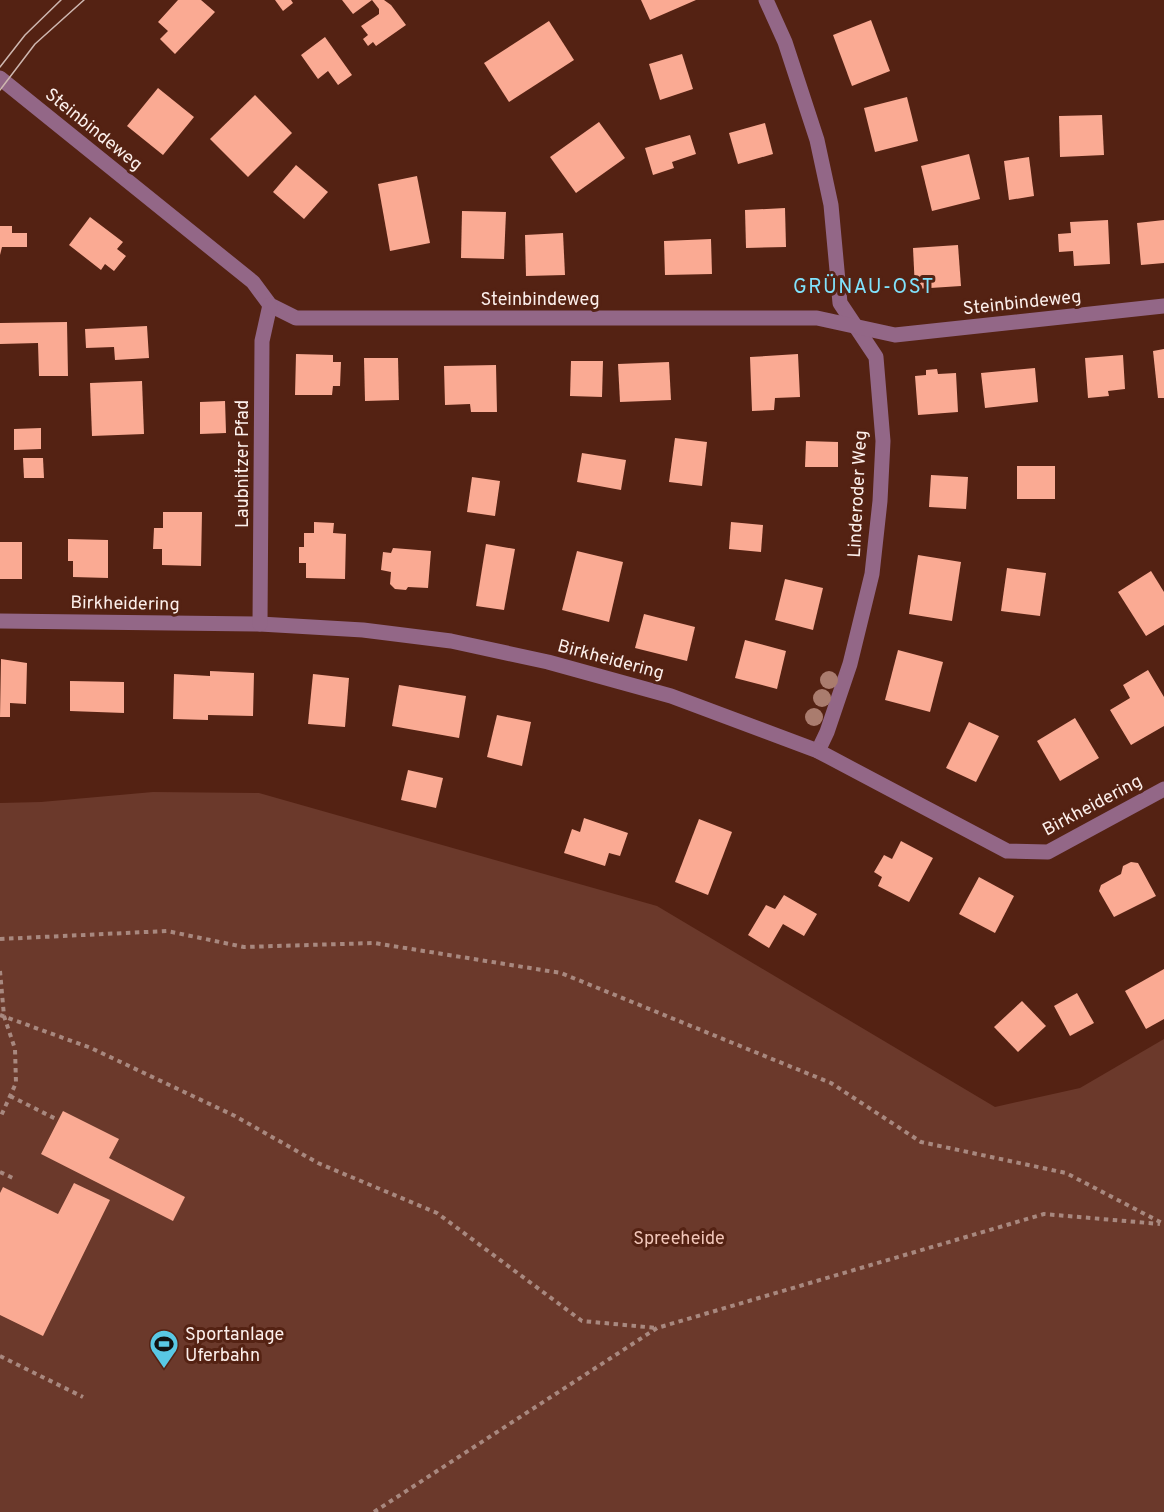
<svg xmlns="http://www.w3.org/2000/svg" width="1164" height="1512" viewBox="0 0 1164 1512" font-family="Overpass,sans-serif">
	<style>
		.green { fill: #6b392b }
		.building { fill: #faaa93 }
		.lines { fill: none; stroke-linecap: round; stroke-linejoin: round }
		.path { stroke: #a8887f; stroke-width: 4; stroke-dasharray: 4.5 4.5; stroke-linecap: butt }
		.minor { stroke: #936787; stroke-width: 15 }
		.tram { stroke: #ceb7b0; stroke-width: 1.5 }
		.tree { fill: #aa7c6e }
		.labels { text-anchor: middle; stroke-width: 6; stroke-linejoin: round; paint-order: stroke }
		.street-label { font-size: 18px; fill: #fcefeb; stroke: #542213 }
		.park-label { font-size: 18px; fill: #f1c6b9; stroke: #542213 }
		.poi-label { font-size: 18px; fill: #fcefeb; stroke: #542213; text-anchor: start }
		.neighbourhood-label { font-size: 20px; letter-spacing: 1.5px; fill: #80e3fd; stroke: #542213 }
	</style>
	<rect width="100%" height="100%" fill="#542213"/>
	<!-- green -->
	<polygon class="green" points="153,792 259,793 657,906 995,1107 1080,1088 1164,1039 1164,1512 0,1512 0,803 41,802"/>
	<!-- building -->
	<g class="building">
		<polygon points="178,0 201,0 215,12 175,54 160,39 168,31 158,22"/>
		<polygon points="275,0 291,0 293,3 283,11"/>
		<polygon points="342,0 372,0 353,14"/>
		<polygon points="372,0 384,0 391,5 406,25 376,46 373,42 368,46 363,39 368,35 361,26 379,14 379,9"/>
		<polygon points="641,0 696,0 650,20"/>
		<polygon points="871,20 890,71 852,86 833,35"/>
		<polygon points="549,21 574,60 509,102 484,63"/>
		<polygon points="325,37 352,75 338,85 328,71 318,79 301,55"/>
		<polygon points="682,54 693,89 660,100 649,64"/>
		<polygon points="158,88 194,117 163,155 127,126"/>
		<polygon points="255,95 292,133 248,177 210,139"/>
		<polygon points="907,97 918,141 875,152 864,108"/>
		<polygon points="1102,115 1104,155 1060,157 1059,116"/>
		<polygon points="599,122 625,158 576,193 550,157"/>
		<polygon points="765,123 773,154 738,164 729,133"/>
		<polygon points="690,135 696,154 672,162 674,168 653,175 645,148"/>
		<polygon points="969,154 980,199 932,211 921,166"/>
		<polygon points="1029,157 1034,196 1009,200 1004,161"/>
		<polygon points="296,165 328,192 304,219 273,192"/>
		<polygon points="417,176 430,243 390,251 378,184"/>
		<polygon points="785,208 786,247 746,248 745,210"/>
		<polygon points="462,211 506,212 504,259 461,258"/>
		<polygon points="90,217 123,242 117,249 126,256 114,271 105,264 101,270 69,245"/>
		<polygon points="1108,220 1110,264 1074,266 1073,251 1059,252 1058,234 1071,233 1070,222"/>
		<polygon points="1164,220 1164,263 1141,265 1137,223"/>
		<polygon points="0,226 12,226 12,233 27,233 27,247 2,247 0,255"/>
		<polygon points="563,233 565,275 526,276 525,235"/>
		<polygon points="711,239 712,274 665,275 664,241"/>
		<polygon points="958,245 961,286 915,289 913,248"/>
		<polygon points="67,322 68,376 39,376 38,343 0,344 0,323"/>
		<polygon points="147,326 149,358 115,360 114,347 86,348 85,329"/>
		<polygon points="1164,349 1164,398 1158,398 1153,351"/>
		<polygon points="296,354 333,355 333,362 341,362 340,386 333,386 332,395 295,395"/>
		<polygon points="798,354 800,397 775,398 774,410 752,411 750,357"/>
		<polygon points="1123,355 1125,389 1108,391 1109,396 1088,398 1085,358"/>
		<polygon points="364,358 398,358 399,400 365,401"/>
		<polygon points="571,361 603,361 602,397 570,396"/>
		<polygon points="669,362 671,400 620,402 618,364"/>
		<polygon points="496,365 497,412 471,412 470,404 445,405 444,366"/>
		<polygon points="1035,368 1038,402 985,408 981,373"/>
		<polygon points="937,369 938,374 956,373 958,412 918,415 915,376 926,375 926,370"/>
		<polygon points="142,381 144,434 92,436 90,383"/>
		<polygon points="225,401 226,433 200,434 200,402"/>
		<polygon points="41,428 41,449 14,450 14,429"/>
		<polygon points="675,438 707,442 702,486 669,482"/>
		<polygon points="806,441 838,442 838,467 805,467"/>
		<polygon points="582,453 626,460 621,490 577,482"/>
		<polygon points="23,458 43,458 44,478 24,478"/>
		<rect x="1017" y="466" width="38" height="33"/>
		<polygon points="931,475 968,477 966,509 929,507"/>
		<polygon points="472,477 500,481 495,516 467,512"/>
		<polygon points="163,512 202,512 201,566 162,565 162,549 153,549 154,528 163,528"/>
		<polygon points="314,522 334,523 333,533 346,534 345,579 306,578 306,563 299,563 299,547 304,547 304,533 314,533"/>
		<polygon points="731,522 763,525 761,552 729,549"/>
		<polygon points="68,539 108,540 108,578 73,577 73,561 68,561"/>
		<rect x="0" y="542" width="22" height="37"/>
		<polygon points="486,544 515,549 504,610 476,606"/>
		<polygon points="393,548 431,551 428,588 408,587 406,590 395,589 390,584 391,572 381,570 383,552 391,553"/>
		<polygon points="577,551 623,562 609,622 562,610"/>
		<polygon points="918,555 961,562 952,621 909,614"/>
		<polygon points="1007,568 1046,573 1040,616 1001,611"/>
		<polygon points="1151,571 1164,592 1164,625 1146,636 1118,592"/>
		<polygon points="785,579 823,588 813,630 775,620"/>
		<polygon points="644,614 695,627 687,661 635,648"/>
		<polygon points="745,640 786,651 777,689 735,678"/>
		<polygon points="898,650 943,662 930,712 885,700"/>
		<polygon points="1,659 27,663 26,704 10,703 10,717 0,717"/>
		<polygon points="1148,670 1164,697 1164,726 1131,745 1110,710 1130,698 1123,685"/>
		<polygon points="210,671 254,673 253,716 208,715 208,720 173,719 174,674 210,676"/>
		<polygon points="313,674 349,678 345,727 308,724"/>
		<polygon points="70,681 124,682 124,713 70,711"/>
		<polygon points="399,685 466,696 459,738 392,726"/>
		<polygon points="497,715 531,722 522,766 487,757"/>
		<polygon points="1075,718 1099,758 1060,781 1037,741"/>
		<polygon points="969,722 999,736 976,782 946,768"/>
		<polygon points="408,770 443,778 436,808 401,800"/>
		<polygon points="584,818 628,833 620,856 609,853 605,866 564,853 572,829 580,832"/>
		<polygon points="699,819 732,832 708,895 675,882"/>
		<polygon points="901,841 933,858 909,902 878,886 882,877 874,872 884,855 892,859"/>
		<polygon points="1131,862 1138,863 1156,896 1114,917 1099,891 1101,885 1121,874 1123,866"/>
		<polygon points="979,877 1014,896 995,933 959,914"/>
		<polygon points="784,895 817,914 804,936 783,924 769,948 748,935 766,905 775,909"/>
		<polygon points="1164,969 1164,1019 1146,1029 1125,991"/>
		<polygon points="1077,993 1094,1023 1070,1036 1054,1006"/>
		<polygon points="1022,1001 1046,1026 1018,1052 994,1027"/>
		<polygon points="63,1111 119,1139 109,1158 185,1197 173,1221 41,1154"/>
		<polygon points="74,1183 110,1200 43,1336 0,1315 0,1193 3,1187 58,1214"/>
	</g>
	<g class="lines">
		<!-- path -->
		<g class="path">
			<polyline points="0,939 167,931 244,947 374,943 561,973 831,1083 921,1142 1066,1173 1164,1224"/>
			<polyline points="0,971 4,1016 15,1049 16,1083 0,1118"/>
			<polyline points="0,1015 91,1048 235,1116 318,1163 437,1213 582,1321 657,1328"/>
			<polyline points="10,1096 58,1120"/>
			<polyline points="0,1172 15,1179"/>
			<polyline points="0,1356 83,1397"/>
			<polyline points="374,1512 657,1328 1044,1214 1160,1224"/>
		</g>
		<!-- minor -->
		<g class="minor">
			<polyline points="766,0 785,42 817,140 831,205 840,303 876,357 883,441 880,501 872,574 850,664 827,732 818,751"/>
			<polyline points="0,78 253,282 270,305 296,318 817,318 895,335 1164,306"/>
			<polyline points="0,621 260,624 363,630 451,641 548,662 671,696 818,751 1007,851 1048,852 1164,789"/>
			<polyline points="260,624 262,341 270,305"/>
		</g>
		<!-- tram -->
		<g class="tram">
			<polyline points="0,67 25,35 61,0"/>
			<polyline points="0,90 35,44 84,0"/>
		</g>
	</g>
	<!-- trees -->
	<g class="tree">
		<circle cx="829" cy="680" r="9"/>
		<circle cx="822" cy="698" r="9"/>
		<circle cx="814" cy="717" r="9"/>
	</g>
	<!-- icons -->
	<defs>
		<g id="stadium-pin" transform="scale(1.5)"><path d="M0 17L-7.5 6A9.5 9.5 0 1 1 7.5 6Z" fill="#59c8e4" stroke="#542213"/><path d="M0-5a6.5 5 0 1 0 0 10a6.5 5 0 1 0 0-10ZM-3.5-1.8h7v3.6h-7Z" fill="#111"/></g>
	</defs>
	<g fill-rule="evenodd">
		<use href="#stadium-pin" x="164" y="1344"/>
	</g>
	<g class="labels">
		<!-- street labels -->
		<g class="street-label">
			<text transform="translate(94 129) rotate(39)" y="6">Steinbindeweg</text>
			<text x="540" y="305">Steinbindeweg</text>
			<text transform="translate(1022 302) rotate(-6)" y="6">Steinbindeweg</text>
			<text transform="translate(242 464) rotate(-90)" y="6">Laubnitzer Pfad</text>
			<text transform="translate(857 494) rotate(-87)" y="6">Linderoder Weg</text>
			<text transform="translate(125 603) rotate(1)" y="6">Birkheidering</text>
			<text transform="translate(611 659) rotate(15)" y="6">Birkheidering</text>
			<text transform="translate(1092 805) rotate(-28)" y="6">Birkheidering</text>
		</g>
		<!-- park labels -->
		<g class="park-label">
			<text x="679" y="1244">Spreeheide</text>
		</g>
		<!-- poi labels -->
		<g class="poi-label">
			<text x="185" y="1340">Sportanlage<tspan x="185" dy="21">Uferbahn</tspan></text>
		</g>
		<!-- neighbourhood labels -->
		<g class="neighbourhood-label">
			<text x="864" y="293">GRÜNAU-OST</text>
		</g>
	</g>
</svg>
